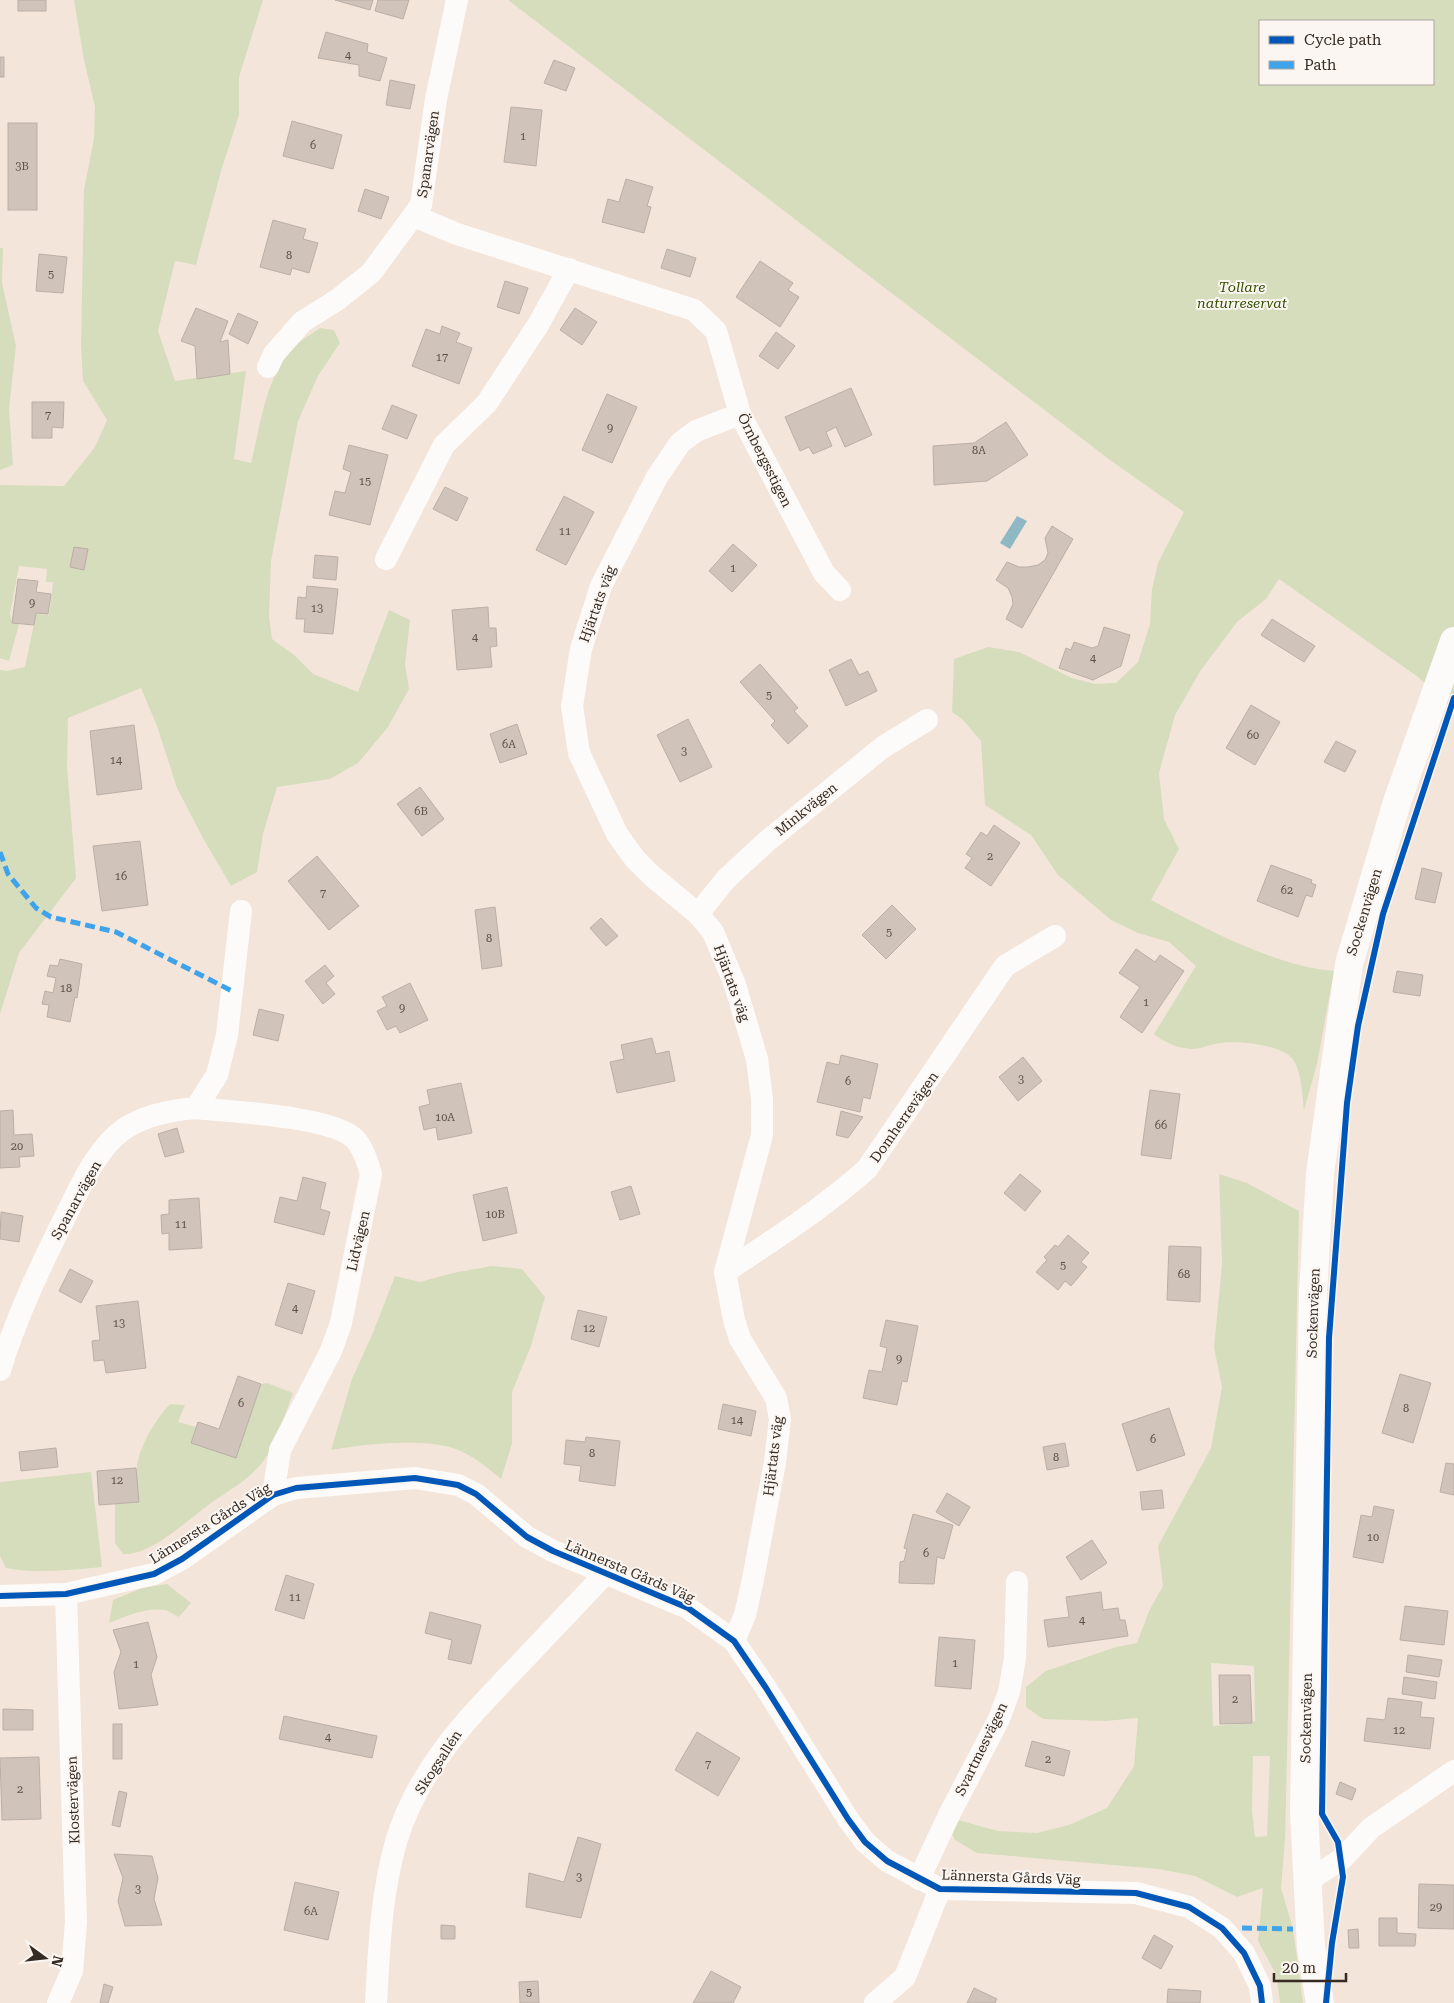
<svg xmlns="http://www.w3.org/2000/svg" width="1454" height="2003" viewBox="0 0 1454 2003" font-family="'Roboto Serif',serif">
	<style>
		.green { fill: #d6ddbc; fill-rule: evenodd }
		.water { fill: #8eb9c4 }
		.building { fill: #cfc3ba; stroke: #baafa6 }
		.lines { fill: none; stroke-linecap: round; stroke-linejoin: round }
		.street { stroke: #fdfbf9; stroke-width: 22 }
		.secondary { stroke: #fdfbf9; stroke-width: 28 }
		.quiet { stroke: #3ea3ea; stroke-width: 5; stroke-dasharray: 10 5; stroke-linecap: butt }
		.cycleway-casing { stroke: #fbf6f2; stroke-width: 9 }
		.cycleway { stroke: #0057b8; stroke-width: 6 }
		.labels { text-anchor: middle; stroke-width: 4; stroke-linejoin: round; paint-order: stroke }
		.number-label { font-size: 11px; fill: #5c5149 }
		.street-label { font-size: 14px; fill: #352b23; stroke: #fbf6f2 }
		.park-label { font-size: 14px; font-style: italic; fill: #334f01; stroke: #fbf6f2 }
	</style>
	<rect width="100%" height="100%" fill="#f4e5da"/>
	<!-- green -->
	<g class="green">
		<path d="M74 0H263L239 77V115L221 171 196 265 175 261 158 331 175 381 246 371 234 459 251 463C261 424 264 385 289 352 296 343 310 335 320 328L334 330 340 343 318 376 298 421 271 561 269 617 272 639 294 655 313 674 358 692 389 610 410 620 405 664 409 689 388 727 358 763 330 779 277 787 263 834 257 872 231 886 204 840 177 788 157 726 141 688 68 718 67 766 76 878 19 953 0 1014V670L7 671 25 667 36 614 49 615 53 582H46L47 569 19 566 10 614 12 623 19 624 9 661 0 658V485L64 486 95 447 107 420 83 381 81 345 84 189 94 139 95 107 84 60Z"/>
		<path d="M508 0H1454V711L1418 677 1279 579 1266 599 1237 622 1201 670 1175 715 1159 773 1164 819 1179 849 1151 900C1205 928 1273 966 1334 971L1317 1064 1304 1110C1302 1094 1302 1075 1294 1061 1284 1044 1232 1039 1215 1044 1204 1046 1197 1051 1185 1048 1175 1047 1162 1041 1154 1034L1196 966 1169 942 1138 933 1111 920 1058 875 1031 835 985 805 981 741 963 720 952 712 954 659 988 647 1019 652 1072 678 1095 684 1116 683 1138 662 1150 624 1152 589 1158 563 1184 512 1114 463ZM1260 21H1433V84H1260Z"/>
		<polygon points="0,248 3,248 2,283 16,346 9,409 13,465 0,470"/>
		<path d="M1219 1174 1247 1183 1299 1211 1287 1758 1285 1839 1281 1888 1293 1929 1303 2003H1280L1276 1974 1258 1941 1263 1888 1237 1897 1195 1876 1158 1869 977 1853 955 1840 950 1830 958 1820 998 1831 1037 1833 1069 1825 1107 1808 1134 1766 1138 1718 1105 1721 1043 1719 1026 1707V1687L1046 1671 1116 1647 1137 1643 1149 1611 1163 1586 1158 1546 1211 1448 1222 1387 1214 1347 1222 1265ZM1211 1663 1254 1666 1255 1720 1252 1723 1213 1726ZM1253 1756H1270L1267 1836 1255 1837 1252 1810Z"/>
		<path d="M492 1266 522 1269 545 1297 531 1346 512 1392V1444L501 1479C487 1467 471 1454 453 1448 425 1438 361 1444 331 1450L352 1379 372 1335 395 1276 420 1282 453 1273Z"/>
		<path d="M267 1383 293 1393C284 1416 277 1444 262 1463 249 1479 233 1488 217 1499 192 1515 153 1556 123 1554L115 1543V1504L139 1502C138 1492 136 1481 137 1470 137 1449 156 1419 170 1404L185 1405 178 1422 196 1427 191 1443 235 1458 261 1384Z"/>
		<path d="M91 1472 102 1567C69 1570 38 1574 6 1568L0 1556V1482Z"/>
		<path d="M167 1584 191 1603 179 1617C175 1615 169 1611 165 1610 146 1607 126 1616 109 1623L113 1600 142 1588Z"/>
	</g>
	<!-- water -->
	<polygon class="water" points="1017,516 1027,521 1010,549 1000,543"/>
	<!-- building -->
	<g class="building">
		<rect x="18" y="0" width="28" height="11"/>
		<polygon points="335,0 373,0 370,10"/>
		<polygon points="378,0 409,0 403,19 375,11"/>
		<polygon points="326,32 368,44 367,52 387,58 380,81 359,76 359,65 318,58"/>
		<rect x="0" y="57" width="4" height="20"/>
		<polygon points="554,60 575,68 566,91 544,83"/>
		<polygon points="390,80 415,85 410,109 386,105"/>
		<polygon points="511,107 542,110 536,166 504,162"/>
		<polygon points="292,121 342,135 333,169 283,156"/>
		<rect x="8" y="123" width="29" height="87"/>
		<polygon points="626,179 653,187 647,206 651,207 644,233 602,222 608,199 619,202"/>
		<polygon points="365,189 389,197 381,219 358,211"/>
		<polygon points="273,220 306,229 303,239 318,243 309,273 292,268 290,275 260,267"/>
		<polygon points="667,249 696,258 690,277 661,268"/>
		<polygon points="39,254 67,257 63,293 36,291"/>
		<polygon points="760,261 793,283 788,290 799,297 780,327 736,297"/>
		<polygon points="505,281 528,288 519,314 497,307"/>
		<polygon points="196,308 228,321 220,342 228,340 230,374 197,379 195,346 181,341"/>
		<polygon points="575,308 597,322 582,345 560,330"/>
		<polygon points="238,313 258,322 248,344 229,334"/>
		<polygon points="442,326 460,333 456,342 472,348 459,384 412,366 426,329 440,334"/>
		<polygon points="776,332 795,346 778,369 759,356"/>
		<polygon points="851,388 872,435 845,447 836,427 826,432 832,446 813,454 809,447 800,451 785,417"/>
		<polygon points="607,394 637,407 612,463 582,450"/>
		<polygon points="32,402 64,402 63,428 52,427 52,438 32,438"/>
		<polygon points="392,405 417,415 407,439 382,429"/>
		<polygon points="1006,422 1028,455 987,481 934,485 933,446 974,443"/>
		<polygon points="349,445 388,455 370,525 329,515 335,491 345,493 351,472 343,469"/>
		<polygon points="445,487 468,498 457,521 433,509"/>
		<polygon points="564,496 594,512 566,565 536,550"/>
		<polygon points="1052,526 1073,539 1022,628 1006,619 1013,604 1012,597 1008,588 996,580 1007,562 1019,567 1028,567 1038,565 1045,560 1048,553 1045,538"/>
		<polygon points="733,544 757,565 732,592 709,571"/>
		<polygon points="74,547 88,549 84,570 70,567"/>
		<polygon points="315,555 338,557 336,580 313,578"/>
		<polygon points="18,579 38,581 36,592 51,594 48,614 36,613 34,625 12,623"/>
		<polygon points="307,586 338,589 333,634 304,632 305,619 296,619 298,597 306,598"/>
		<polygon points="488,607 489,628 496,628 497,646 490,647 492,667 457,670 452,610"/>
		<polygon points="1272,619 1315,646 1304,662 1261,635"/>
		<polygon points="1104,627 1130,635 1121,666 1093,680 1059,668 1066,648 1071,650 1074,642 1092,648 1098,646"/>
		<polygon points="851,659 859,675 868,671 877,691 846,706 829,670"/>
		<polygon points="760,664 798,708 794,711 808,726 788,744 771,725 775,721 740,682"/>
		<polygon points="1251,705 1280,722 1255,765 1226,748"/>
		<polygon points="688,719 712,767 680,782 657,735"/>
		<polygon points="517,724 527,754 500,763 490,734"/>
		<polygon points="134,725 142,789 97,795 90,731"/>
		<polygon points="1336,741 1356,751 1345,772 1324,762"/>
		<polygon points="420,787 444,819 422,836 397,804"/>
		<polygon points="994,825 1020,843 991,886 965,868 972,858 966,854 981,832 987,836"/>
		<polygon points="140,841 148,905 102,911 93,846"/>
		<polygon points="317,856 359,906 329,930 288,881"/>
		<polygon points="1271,865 1312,880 1311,883 1316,885 1312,897 1306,895 1298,917 1257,901"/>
		<polygon points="1422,868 1442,873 1435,903 1415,899"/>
		<polygon points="892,905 916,929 886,959 862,935"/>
		<polygon points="495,907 502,966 482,969 475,910"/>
		<polygon points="601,918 618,936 606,946 590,928"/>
		<polygon points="1136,949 1155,962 1160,955 1184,971 1142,1033 1120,1017 1140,987 1119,973"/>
		<polygon points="60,959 82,964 77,998 75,997 70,1022 47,1017 49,1005 42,1004 45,991 53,993 56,978 47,976 50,965 58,966"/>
		<polygon points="325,965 334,976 326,983 335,994 323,1004 305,981"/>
		<polygon points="1397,971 1423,975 1420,996 1393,992"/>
		<polygon points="410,983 428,1020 400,1033 396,1026 387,1030 377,1011 387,1006 382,997"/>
		<polygon points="259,1009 284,1015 278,1041 253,1035"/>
		<polygon points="652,1038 656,1054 669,1051 675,1081 617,1093 610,1062 624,1059 621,1045"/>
		<polygon points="841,1055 878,1064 870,1099 863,1097 860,1112 817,1102 827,1062 839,1065"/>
		<polygon points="1023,1057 1042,1081 1018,1101 999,1077"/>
		<polygon points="461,1083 472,1133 438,1140 436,1127 424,1130 419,1107 430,1104 427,1090"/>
		<polygon points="1150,1090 1180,1094 1171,1159 1141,1155"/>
		<polygon points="13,1110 14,1135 32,1134 34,1156 19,1157 20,1167 0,1168 0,1111"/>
		<polygon points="841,1111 863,1117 848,1138 836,1135"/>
		<polygon points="177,1128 184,1152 165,1157 158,1134"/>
		<polygon points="1020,1174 1041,1191 1025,1211 1004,1193"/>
		<polygon points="303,1177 326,1183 320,1209 330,1212 324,1235 274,1222 280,1197 297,1201"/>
		<polygon points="631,1186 640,1214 620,1220 611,1192"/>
		<polygon points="507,1187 517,1233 483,1241 473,1195"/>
		<polygon points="199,1198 202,1248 169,1250 169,1233 162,1234 161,1215 169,1214 169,1200"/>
		<polygon points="1,1212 23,1216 19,1242 0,1239"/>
		<polygon points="1068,1235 1089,1253 1081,1262 1087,1267 1071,1286 1065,1281 1058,1290 1036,1272 1047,1260 1044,1257 1055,1245 1058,1247"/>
		<polygon points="1169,1246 1201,1247 1200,1302 1167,1300"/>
		<polygon points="70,1269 93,1281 81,1303 59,1291"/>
		<polygon points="288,1283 315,1291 302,1334 275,1325"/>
		<polygon points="138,1301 146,1368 106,1373 104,1360 94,1361 92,1341 100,1340 96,1306"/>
		<polygon points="578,1310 607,1317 599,1347 571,1339"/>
		<polygon points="886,1320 918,1326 907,1382 902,1381 897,1405 863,1398 869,1370 882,1372 887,1348 880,1346"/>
		<polygon points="1400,1374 1431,1383 1413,1443 1382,1433"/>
		<polygon points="238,1376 261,1384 236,1458 191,1443 198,1422 219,1429"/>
		<polygon points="723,1404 756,1411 751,1436 718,1429"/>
		<polygon points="1169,1408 1185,1455 1137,1471 1122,1424"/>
		<polygon points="586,1437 620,1441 615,1486 579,1481 581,1466 564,1464 566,1440 585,1442"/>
		<polygon points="1065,1443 1069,1466 1047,1470 1043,1447"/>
		<polygon points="56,1448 58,1467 21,1471 19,1452"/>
		<polygon points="1446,1463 1454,1464 1454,1495 1440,1492"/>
		<polygon points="136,1468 139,1502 99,1505 97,1471"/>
		<polygon points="1162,1490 1164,1508 1142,1510 1140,1492"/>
		<polygon points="947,1493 970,1507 959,1526 936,1512"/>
		<polygon points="1374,1506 1394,1510 1383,1563 1353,1557 1361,1515 1372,1517"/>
		<polygon points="913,1514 953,1525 944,1559 937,1557 934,1584 899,1583 900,1562 904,1561 907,1549 904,1548"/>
		<polygon points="1092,1540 1107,1563 1081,1580 1066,1557"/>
		<polygon points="286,1575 314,1584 304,1619 275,1610"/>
		<polygon points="1101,1592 1103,1610 1118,1608 1120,1620 1125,1620 1128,1636 1048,1647 1044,1620 1069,1617 1066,1597"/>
		<polygon points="1405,1606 1448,1611 1444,1645 1400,1640"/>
		<polygon points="430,1612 481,1625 471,1664 448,1659 452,1640 425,1633"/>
		<polygon points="148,1622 157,1657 151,1675 158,1705 119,1709 114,1672 121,1652 113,1630"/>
		<polygon points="939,1637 975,1640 971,1689 935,1686"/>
		<polygon points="1408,1655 1442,1660 1439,1677 1406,1672"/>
		<polygon points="1219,1675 1250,1675 1252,1723 1220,1724"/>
		<polygon points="1404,1677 1437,1682 1435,1699 1402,1694"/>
		<polygon points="1388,1698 1422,1702 1420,1717 1434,1718 1430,1749 1364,1741 1367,1718 1385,1720"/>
		<polygon points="3,1709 33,1710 33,1730 3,1730"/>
		<polygon points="284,1716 377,1736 372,1758 279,1739"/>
		<rect x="113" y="1724" width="9" height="35"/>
		<polygon points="697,1732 740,1758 718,1796 675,1770"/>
		<polygon points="1032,1741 1070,1751 1064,1776 1025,1766"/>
		<polygon points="39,1757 41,1819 2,1820 0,1758"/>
		<polygon points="1340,1782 1356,1789 1352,1800 1336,1794"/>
		<polygon points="119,1791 127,1793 120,1827 112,1825"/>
		<polygon points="578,1837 601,1844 581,1918 526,1907 529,1873 564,1882"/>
		<polygon points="114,1854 152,1856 158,1878 154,1899 162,1925 125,1926 118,1901 123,1878"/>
		<polygon points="295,1882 339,1892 328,1940 284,1930"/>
		<polygon points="1419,1884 1454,1885 1454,1929 1418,1928"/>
		<polygon points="1379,1918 1397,1918 1397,1933 1416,1934 1415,1946 1379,1946"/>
		<polygon points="441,1925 455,1926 455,1939 441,1939"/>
		<polygon points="1358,1929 1359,1948 1349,1948 1348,1930"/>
		<polygon points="1154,1935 1173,1946 1161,1969 1142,1958"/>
		<polygon points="711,1971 741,1987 733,2003 693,2003"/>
		<polygon points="538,1981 539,2003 520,2003 519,1982"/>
		<polygon points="104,1984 113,1987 108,2003 100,2003"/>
		<polygon points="974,1988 997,1999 995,2003 967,2003"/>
		<polygon points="1168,1989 1201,1991 1200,2003 1167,2003"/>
	</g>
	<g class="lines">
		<!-- street -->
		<g class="street">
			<polyline points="414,216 457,234 694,310 716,331 740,414 824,573 840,590"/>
			<polyline points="268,367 274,354 302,322 337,300 371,273 421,205 436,99 457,0"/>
			<polyline points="386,559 444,445 487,403 538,325 569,269"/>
			<polyline points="698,914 726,879 766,842 883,747 927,720"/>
			<path d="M196 1108C231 1112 332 1116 355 1139 363 1148 368 1163 371 1174L341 1323 331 1351 280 1450 273 1495"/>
			<path d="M725 1272C774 1240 823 1208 867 1169L1005 966 1055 936"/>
			<path d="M0 1370C17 1315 41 1265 67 1213 81 1185 97 1148 124 1129 145 1115 172 1110 196 1108L217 1075 227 1035 241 911"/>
			<polyline points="0,1596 66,1594 154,1574 182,1559 273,1495 296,1488 415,1478 458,1485 476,1494 527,1537 553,1551 688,1608 734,1641 766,1688 848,1819 865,1842 887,1861 940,1889 1136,1893 1189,1907 1222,1928 1244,1953 1260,1986 1262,2003"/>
			<polyline points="734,1641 745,1615 753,1579 775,1462 780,1419 776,1398 740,1339 734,1320 725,1272 762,1135 762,1099 757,1059 735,985 713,932 698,914 652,876 635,859 617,834 579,753 572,706 581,649 601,586 657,477 680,443 696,431 740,414"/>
			<polyline points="919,1879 950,1813 999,1719 1009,1692 1015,1658 1017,1582"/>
			<polyline points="1309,1880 1342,1859 1371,1828 1454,1771"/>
			<polyline points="58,2003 72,1971 76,1922 66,1594"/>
			<path d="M376 2003C379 1949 381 1894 396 1842 417 1771 465 1721 515 1669 545 1637 576 1605 606 1573"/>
			<polyline points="875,2003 905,1977 940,1889"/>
		</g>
		<!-- secondary -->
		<polyline class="secondary" points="1320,2003 1311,1947 1304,1812 1313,1293 1320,1174 1349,964 1397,802 1454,641"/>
		<!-- quiet -->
		<g class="quiet">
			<polyline points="0,852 8,874 36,908 51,917 116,932 234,992"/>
			<polyline points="1242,1928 1293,1929"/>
		</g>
		<!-- cycleway casing -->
		<g class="cycleway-casing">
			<g id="cycleway">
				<polyline points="0,1596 66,1594 154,1574 182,1559 273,1495 296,1488 415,1478 458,1485 476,1494 527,1537 553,1551 688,1608 734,1641 766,1688 848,1819 865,1842 887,1861 940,1889 1136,1893 1189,1907 1222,1928 1244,1953 1260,1986 1262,2003"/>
				<polyline points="1326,2003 1332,1943 1343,1877 1338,1842 1322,1814 1329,1338 1347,1103 1358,1026 1383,914 1454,698"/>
			</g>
		</g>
		<!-- cycleway -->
		<use href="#cycleway" class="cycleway"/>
	</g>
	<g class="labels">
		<!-- number labels -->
		<g class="number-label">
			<text x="348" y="59">4</text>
			<text x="523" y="140">1</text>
			<text x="313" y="149">6</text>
			<text x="22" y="170">3B</text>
			<text x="289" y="259">8</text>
			<text x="51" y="278">5</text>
			<text x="442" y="361">17</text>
			<text x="48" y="419">7</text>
			<text x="610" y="432">9</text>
			<text x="979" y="454">8A</text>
			<text x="365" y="485">15</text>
			<text x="565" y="535">11</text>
			<text x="733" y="572">1</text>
			<text x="32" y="607">9</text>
			<text x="317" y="612">13</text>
			<text x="475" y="641">4</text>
			<text x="1093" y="662">4</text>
			<text x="769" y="699">5</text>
			<text x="1253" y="739">60</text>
			<text x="509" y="748">6A</text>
			<text x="684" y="755">3</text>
			<text x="116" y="764">14</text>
			<text x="421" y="815">6B</text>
			<text x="990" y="860">2</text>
			<text x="121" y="880">16</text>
			<text x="1287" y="894">62</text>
			<text x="323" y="897">7</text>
			<text x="889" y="936">5</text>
			<text x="489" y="942">8</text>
			<text x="66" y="992">18</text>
			<text x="1146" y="1006">1</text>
			<text x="402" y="1012">9</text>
			<text x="1021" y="1083">3</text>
			<text x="848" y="1085">6</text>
			<text x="445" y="1121">10A</text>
			<text x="1161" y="1129">66</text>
			<text x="17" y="1150">20</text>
			<text x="495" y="1218">10B</text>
			<text x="181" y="1228">11</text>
			<text x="1063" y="1269">5</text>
			<text x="1184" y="1278">68</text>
			<text x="295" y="1312">4</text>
			<text x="119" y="1327">13</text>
			<text x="589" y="1332">12</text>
			<text x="899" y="1363">9</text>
			<text x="241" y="1407">6</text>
			<text x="1406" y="1412">8</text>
			<text x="737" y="1424">14</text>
			<text x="1153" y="1443">6</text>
			<text x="592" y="1457">8</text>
			<text x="1056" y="1461">8</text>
			<text x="117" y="1484">12</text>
			<text x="1373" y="1541">10</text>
			<text x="926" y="1557">6</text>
			<text x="295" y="1601">11</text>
			<text x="1082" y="1624">4</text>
			<text x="955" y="1667">1</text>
			<text x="136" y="1668">1</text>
			<text x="1235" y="1703">2</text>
			<text x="1399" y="1734">12</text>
			<text x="328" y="1741">4</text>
			<text x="1048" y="1763">2</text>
			<text x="708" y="1768">7</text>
			<text x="20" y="1793">2</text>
			<text x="579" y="1881">3</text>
			<text x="138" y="1893">3</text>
			<text x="1436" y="1911">29</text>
			<text x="311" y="1915">6A</text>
			<text x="529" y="1996">5</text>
		</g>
		<!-- street labels -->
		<g class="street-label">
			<text transform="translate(428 154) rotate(-82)" y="5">Spanarvägen</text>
			<text transform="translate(765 460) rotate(63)" y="5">Örnbergsstigen</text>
			<text transform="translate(597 604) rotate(-70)" y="5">Hjärtats väg</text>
			<text transform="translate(806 809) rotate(-39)" y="5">Minkvägen</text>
			<text transform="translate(1364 912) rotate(-73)" y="5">Sockenvägen</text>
			<text transform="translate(732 983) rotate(70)" y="5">Hjärtats väg</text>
			<text transform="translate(904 1117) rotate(-55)" y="5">Domherrevägen</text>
			<text transform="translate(76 1200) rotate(-61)" y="5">Spanarvägen</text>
			<text transform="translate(358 1241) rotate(-77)" y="5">Lidvägen</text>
			<text transform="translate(1313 1313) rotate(-88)" y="5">Sockenvägen</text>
			<text transform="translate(773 1456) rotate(-83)" y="5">Hjärtats väg</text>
			<text transform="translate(210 1523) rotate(-32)" y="5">Lännersta Gårds Väg</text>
			<text transform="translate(630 1571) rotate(23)" y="5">Lännersta Gårds Väg</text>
			<text transform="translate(1306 1718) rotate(-89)" y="5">Sockenvägen</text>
			<text transform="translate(981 1749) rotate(-64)" y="5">Svartmesvägen</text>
			<text transform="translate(438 1762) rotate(-57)" y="5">Skogsallén</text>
			<text transform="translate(73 1800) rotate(-92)" y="5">Klostervägen</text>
			<text transform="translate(1011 1877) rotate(2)" y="5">Lännersta Gårds Väg</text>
		</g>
		<!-- park labels -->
		<g class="park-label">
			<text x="1242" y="292">Tollare<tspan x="1242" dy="16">naturreservat</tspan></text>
		</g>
	</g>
	<!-- legend -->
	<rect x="1259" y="20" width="175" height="65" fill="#fbf6f2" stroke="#aca59f"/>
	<rect x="1269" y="36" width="25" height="8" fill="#0057b8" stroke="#aca59f"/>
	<text x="1304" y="45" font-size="15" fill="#352b23">Cycle path</text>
	<rect x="1269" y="61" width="25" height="8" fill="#3ea3ea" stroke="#aca59f"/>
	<text x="1304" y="70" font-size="15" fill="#352b23">Path</text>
	<!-- north arrow -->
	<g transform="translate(45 1958) rotate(105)" stroke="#fbf6f2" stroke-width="4" paint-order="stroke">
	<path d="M0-4L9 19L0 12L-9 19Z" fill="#352b23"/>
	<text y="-8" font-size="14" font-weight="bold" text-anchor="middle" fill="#352b23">N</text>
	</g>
	<!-- scale -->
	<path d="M1274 1973v8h72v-8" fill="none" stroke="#352b23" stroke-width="2.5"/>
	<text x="1282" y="1973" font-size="15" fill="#352b23" stroke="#fbf6f2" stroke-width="4" paint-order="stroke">20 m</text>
</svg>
